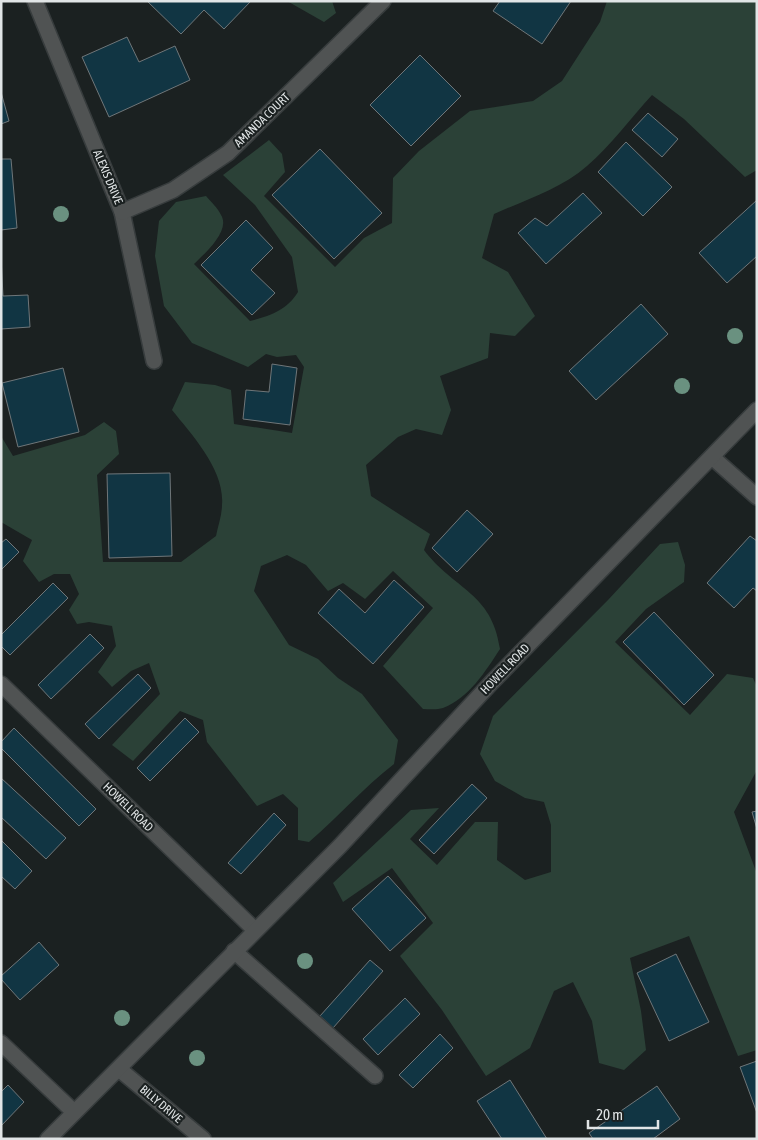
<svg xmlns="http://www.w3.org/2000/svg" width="758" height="1140" viewBox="0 0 758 1140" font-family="'Asap Condensed',sans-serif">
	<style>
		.green { fill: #2b4137 }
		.building { fill: #113543; stroke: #6f7679 }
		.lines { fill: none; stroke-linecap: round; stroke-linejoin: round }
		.street-casing { stroke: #373c3d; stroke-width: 18 }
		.street { stroke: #505353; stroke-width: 15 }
		.tree { fill: #6a9180 }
		.labels { text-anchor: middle; stroke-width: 4.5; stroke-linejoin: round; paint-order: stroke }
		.street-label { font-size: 12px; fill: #e1e5e6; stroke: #1b2121 }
	</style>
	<rect width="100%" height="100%" fill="#1b2121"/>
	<!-- green -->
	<g class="green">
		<polygon points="287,1 332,1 336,13 324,22"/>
		<path d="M607 1H757V170L745 177 684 119 652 95C630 119 611 145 587 166 561 189 525 200 494 214L482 258 508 272 535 316 515 336 490 333 488 358 440 376 451 410 442 435 416 429 398 437 366 465 371 496 430 534 424 550C454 590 492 592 500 649 485 672 469 698 443 708 437 710 429 709 423 709L383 666 433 608 393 571 365 599 343 583 328 591 306 565 287 555 261 566 254 591 289 645 318 659 338 678 362 694 398 740 394 764C363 788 338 817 309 842L298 840V808L283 794 257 806 207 742 203 720 180 711 133 761 112 745 160 694 149 663 131 671 112 687 98 672 116 646 112 626 89 622 77 624 69 610 79 594 70 574H54L39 582 23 561 32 540 1 522V436L13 456 85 435 104 422 116 431 119 454 97 475 103 562H181L216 536C218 526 222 515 222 505 225 470 192 435 172 410L185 382 215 385 231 390 234 424 292 433 304 367 296 355 277 357 266 354 248 367 192 343 164 306 155 256 159 221 176 202 206 196C211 202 218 208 221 215 231 231 204 254 194 264L250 321C270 316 287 310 298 292L292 257 255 205 223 175 269 140 282 154 285 172 264 196 335 267 364 238 392 223 393 178 419 151 470 111 533 101 562 81 600 22Z"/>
		<polygon points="678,542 685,565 684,582 646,609 615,642 690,715 727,674 753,678 757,687 757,770 734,812 757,874 757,1050 738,1056 689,936 630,958 641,1011 646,1050 624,1070 599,1063 592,1021 573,982 554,991 530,1048 486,1076 442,1010 400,956 433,923 392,868 343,902 333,883 411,810 439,808 410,839 437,865 475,822 498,822 497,860 525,880 551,872 551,825 544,802 525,798 495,781 480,754 493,716 608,600 660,544"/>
	</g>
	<!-- building -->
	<g class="building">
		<polygon points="147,1 251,1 224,29 204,10 181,34"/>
		<polygon points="500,1 571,1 542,44 493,11"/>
		<polygon points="127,37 139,62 175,46 190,80 109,117 82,57"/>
		<polygon points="420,55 461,96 411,146 370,105"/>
		<polygon points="1,92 9,121 1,124"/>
		<polygon points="648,113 678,139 662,157 632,130"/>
		<polygon points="626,142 672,187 643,216 598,172"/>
		<polygon points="320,149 382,213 334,259 272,195"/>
		<polygon points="1,159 11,159 17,228 1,230"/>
		<polygon points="583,193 602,213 546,264 518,233 535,218 547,226"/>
		<polygon points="757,200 757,256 727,283 699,253"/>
		<polygon points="246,220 273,248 251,270 275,293 252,315 201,265"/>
		<polygon points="1,257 3,296 28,295 30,327 1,329"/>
		<polygon points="641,304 668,334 596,400 569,371"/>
		<polygon points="272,364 297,368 290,425 243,419 246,390 269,392"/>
		<polygon points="63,368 79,432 18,447 2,383"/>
		<polygon points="170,473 172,556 109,558 107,474"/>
		<polygon points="467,510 493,534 457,572 432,548"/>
		<polygon points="750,536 757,541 757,591 753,588 734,608 707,583"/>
		<polygon points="6,539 19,552 1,570 1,543"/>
		<polygon points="394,580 424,607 373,664 318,613 339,589 365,613"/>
		<polygon points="53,583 68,598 10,655 1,646 1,635"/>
		<polygon points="654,612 714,675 684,705 623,642"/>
		<polygon points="90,634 104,648 51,699 38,685"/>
		<polygon points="138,674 151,688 99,739 85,724"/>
		<polygon points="185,718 199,732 150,781 137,768"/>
		<polygon points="14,728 96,809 79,826 1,748 1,742"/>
		<polygon points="1,778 66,838 46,859 1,817"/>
		<polygon points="472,784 487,798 434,854 419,840"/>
		<polygon points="757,811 757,829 752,812"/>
		<polygon points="274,813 286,825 241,874 228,863"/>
		<polygon points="1,840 32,871 15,889 1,876"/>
		<polygon points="388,876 426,918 390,951 352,909"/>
		<polygon points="39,942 59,965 20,1000 1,979 1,976"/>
		<polygon points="676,954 709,1022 669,1041 637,973"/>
		<polygon points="370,960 383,971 333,1028 320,1016"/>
		<polygon points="405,998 420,1014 378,1055 363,1039"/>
		<polygon points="440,1034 453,1048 413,1088 399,1075"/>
		<polygon points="757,1061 757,1113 740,1067"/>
		<polygon points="510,1080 547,1139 502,1139 477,1101"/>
		<polygon points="8,1085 24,1102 1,1126 1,1092"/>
		<polygon points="657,1086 680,1119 653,1139 593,1139 589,1133"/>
	</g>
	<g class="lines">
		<!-- street casing -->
		<g class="street-casing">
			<g id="street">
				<polyline points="35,1 122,212 154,361"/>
				<polyline points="122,212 173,190 228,153 383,1"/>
				<polyline points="712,457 757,497"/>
				<polyline points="1,684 255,930"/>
				<polyline points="234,951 375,1076"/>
				<polyline points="1,1043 74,1112"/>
				<polyline points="119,1069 203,1139"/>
				<polyline points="48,1139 340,846 492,682 757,410"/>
			</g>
		</g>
		<!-- street -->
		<use href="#street" class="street"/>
	</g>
	<!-- trees -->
	<g class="tree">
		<circle cx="61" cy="214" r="8"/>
		<circle cx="735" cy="336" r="8"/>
		<circle cx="682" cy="386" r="8"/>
		<circle cx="305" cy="961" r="8"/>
		<circle cx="122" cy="1018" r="8"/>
		<circle cx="197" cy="1058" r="8"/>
	</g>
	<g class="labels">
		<!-- street labels -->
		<g class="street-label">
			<text transform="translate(262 120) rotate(-44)" y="4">AMANDA COURT</text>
			<text transform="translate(108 177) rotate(67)" y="4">ALEXIS DRIVE</text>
			<text transform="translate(505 669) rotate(-46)" y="4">HOWELL ROAD</text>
			<text transform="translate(128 807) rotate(44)" y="4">HOWELL ROAD</text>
			<text transform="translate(161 1104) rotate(40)" y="4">BILLY DRIVE</text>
		</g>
	</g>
	<!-- border -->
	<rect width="758" height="1140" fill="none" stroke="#e1e5e6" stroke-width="5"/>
	<!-- scale -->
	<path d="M588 1120v8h70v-8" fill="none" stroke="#e1e5e6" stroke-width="2.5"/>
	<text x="596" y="1120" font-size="15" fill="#e1e5e6" stroke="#1b2121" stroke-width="4" paint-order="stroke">20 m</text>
</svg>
